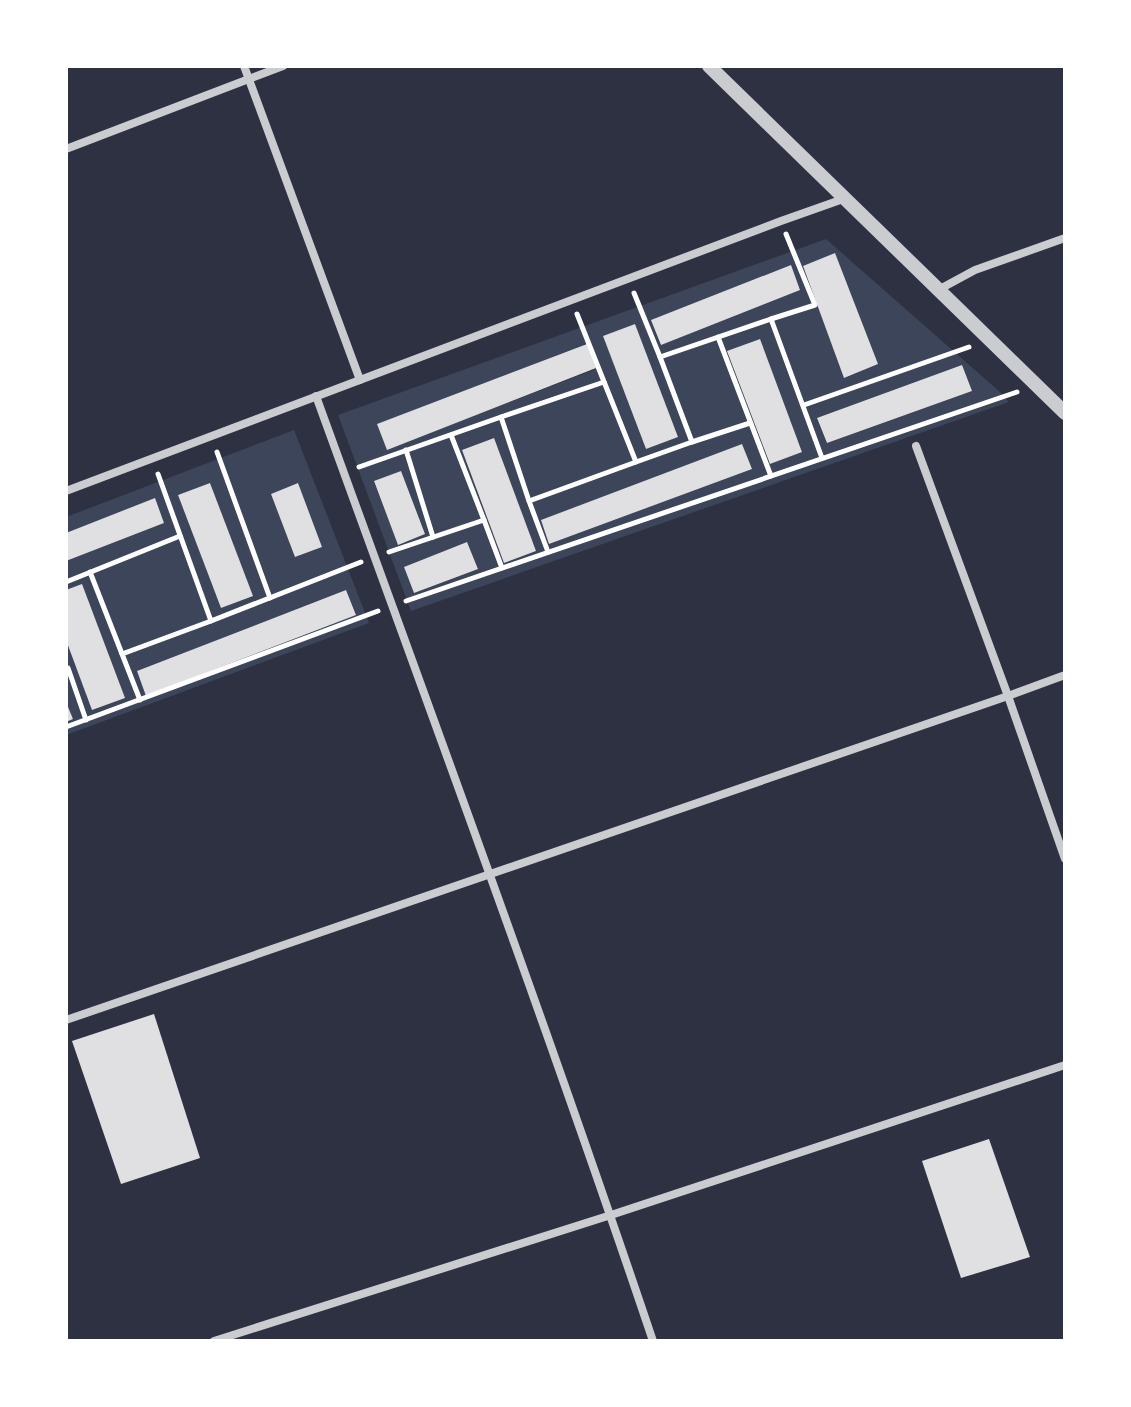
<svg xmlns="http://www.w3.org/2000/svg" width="1131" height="1407" viewBox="0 0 1131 1407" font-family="Merriweather,serif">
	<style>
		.green { fill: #3c4559; fill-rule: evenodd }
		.building { fill: #e0e0e3 }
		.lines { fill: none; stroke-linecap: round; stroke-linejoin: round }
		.path { stroke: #fff; stroke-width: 5 }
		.minor { stroke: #caccd0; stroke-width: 8 }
		.tertiary { stroke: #caccd0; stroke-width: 14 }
	</style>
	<rect width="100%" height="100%" fill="#2d3142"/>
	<!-- green -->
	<g class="green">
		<path d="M826 239 1000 392 1009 402 411 611 338 415ZM835 254 878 364 845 378 803 266ZM635 324 678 437 646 449 603 336ZM759 339 802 451 771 464 728 351ZM586 344 596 369 387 449 378 424ZM972 391 827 443 817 419ZM493 438 536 551 504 563 462 450ZM742 444 751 469 549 544 542 520ZM401 471 425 534 398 544 374 482ZM467 542 478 568 414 593 404 567Z"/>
		<path d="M294 430 369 623 66 735V722L73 719 66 701V561L164 523 154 499 66 533V517ZM210 483 252 596 221 608 178 495ZM298 483 322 547 296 557 271 494ZM346 590 356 614 146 695 137 671Z"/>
	</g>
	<!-- building -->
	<g class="building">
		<polygon points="835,253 878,364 844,378 803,266"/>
		<polygon points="791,265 800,290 661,345 651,320"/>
		<polygon points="635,324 678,437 646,449 603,336"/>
		<polygon points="760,339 802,452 770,464 727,351"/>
		<polygon points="587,344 596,368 387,450 377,424"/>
		<polygon points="962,365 972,391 827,443 817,418"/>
		<polygon points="494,438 536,551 504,563 462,450"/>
		<polygon points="742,444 752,469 549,544 541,520"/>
		<polygon points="401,471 425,534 398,545 374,481"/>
		<polygon points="210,483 253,596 221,608 178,495"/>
		<polygon points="298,483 322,547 295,557 271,494"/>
		<polygon points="155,498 164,523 66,561 66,533"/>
		<polygon points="467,542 478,569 414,593 404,567"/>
		<polygon points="82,584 125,698 92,710 66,640 66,590"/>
		<polygon points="346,590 356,615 146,696 137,671"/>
		<polygon points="66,702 73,719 66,722"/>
		<polygon points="154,1014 200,1158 121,1184 72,1041"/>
		<polygon points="989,1139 1030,1257 961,1278 922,1161"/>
	</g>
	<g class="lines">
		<!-- path -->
		<g class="path">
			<polyline points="634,293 660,357 771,319 822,458"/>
			<polyline points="577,314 636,462 692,442 660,357"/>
			<polyline points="771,319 815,305 786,234"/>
			<polyline points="718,337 771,476"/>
			<polyline points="804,405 969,347"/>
			<polyline points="501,417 604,382"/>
			<polyline points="692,442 750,423"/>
			<polyline points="406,450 433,537"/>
			<polyline points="217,452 270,598"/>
			<polyline points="359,467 501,417 529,501"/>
			<polyline points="158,474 211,621 361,562"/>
			<polyline points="484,520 502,568"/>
			<polyline points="389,552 484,520 451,435"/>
			<polyline points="548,552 529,501 636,462"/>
			<polyline points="90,572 140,700"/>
			<polyline points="66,582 180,536"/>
			<polyline points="406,601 1017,392"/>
			<polyline points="122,654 211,621"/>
			<polyline points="66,669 68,668 86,720"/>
			<polyline points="66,727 378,611"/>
		</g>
		<!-- minor -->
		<g class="minor">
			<polyline points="244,66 360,380"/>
			<polyline points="66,149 283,66"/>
			<polyline points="938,290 975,270 1065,238"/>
			<path d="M316 396C430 710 546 1024 653 1341"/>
			<polyline points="916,446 1008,696 1065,859"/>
			<polyline points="66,491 781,221 846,198"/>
			<polyline points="66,1020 1008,696 1065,675"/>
			<polyline points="214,1341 611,1215 1065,1065"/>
		</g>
		<!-- tertiary -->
		<polyline class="tertiary" points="709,66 1065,413"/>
	</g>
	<!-- border -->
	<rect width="1131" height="1407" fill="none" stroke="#ffffff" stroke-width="136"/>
</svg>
